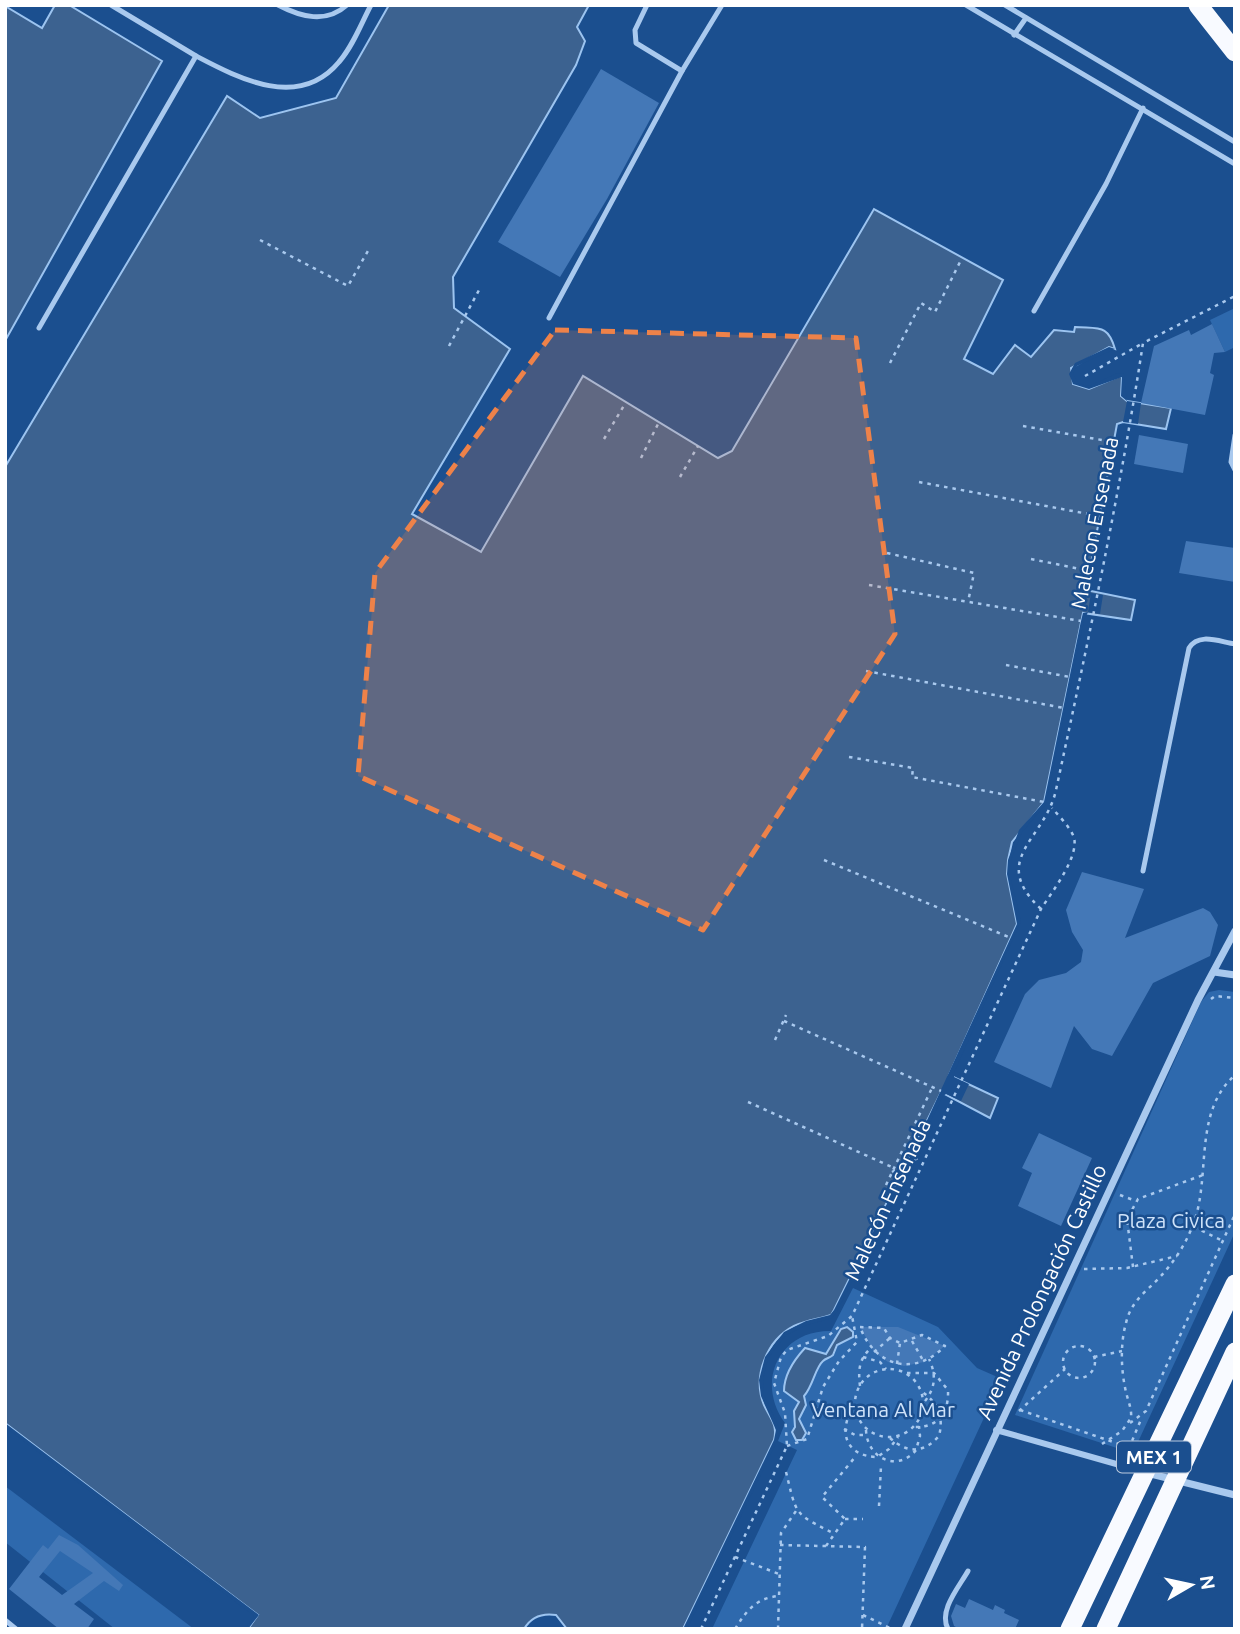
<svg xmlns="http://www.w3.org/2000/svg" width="1240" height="1634" viewBox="0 0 1240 1634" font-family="Ubuntu,sans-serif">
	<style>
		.green { fill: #2e69ad }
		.water { fill: #3c6290; stroke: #9cc4f0; stroke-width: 2 }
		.pier { fill: #1b4f8f }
		.building { fill: #4478b7; fill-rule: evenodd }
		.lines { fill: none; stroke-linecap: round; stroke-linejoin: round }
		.path { stroke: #a9c9ee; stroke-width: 2.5; stroke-dasharray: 3.5 5; stroke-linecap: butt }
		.service { stroke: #a9c9ee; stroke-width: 5 }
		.pedestrian { stroke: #a9c9ee; stroke-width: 6 }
		.minor { stroke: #a9c9ee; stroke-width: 7 }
		.trunk { stroke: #f8faff; stroke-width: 19 }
		.marked { fill: #ee8249; fill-opacity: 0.2; stroke: #ee8249; stroke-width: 5; stroke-dasharray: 14 9; stroke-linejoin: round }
		.labels { text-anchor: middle; stroke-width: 5; stroke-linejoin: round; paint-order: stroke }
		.shield { fill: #1b4f8f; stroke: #bbcadd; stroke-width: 2 }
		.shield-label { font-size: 19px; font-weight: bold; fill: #fff }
		.street-label { font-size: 21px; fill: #fff; stroke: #1b4f8f }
		.park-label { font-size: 21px; fill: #cfe3fa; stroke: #1b4f8f }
	</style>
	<rect width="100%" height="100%" fill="#1b4f8f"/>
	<!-- green -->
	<g class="green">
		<polygon points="1235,308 1235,347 1225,352 1210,320"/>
		<polygon points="1219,990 1235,992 1235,1232 1138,1442 1131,1449 1123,1450 1015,1415 1201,1002 1209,992"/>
		<path d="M853 1288 938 1327 977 1368 1002 1379 886 1629H712L797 1450 778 1441 785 1423C755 1382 779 1330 831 1331Z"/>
		<polygon points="5,1486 194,1629 115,1629 5,1542"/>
	</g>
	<!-- water -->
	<g class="water">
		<polygon points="55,5 69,5 162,61 5,341 5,6 42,28"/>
		<path d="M389 5H589L577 27 585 41 576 65 453 277 454 308 510 349 412 514 481 552 583 376 718 458 732 451 874 209 1003 280 964 359 993 374 1015 345 1031 357 1054 330 1074 332 1075 327C1099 329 1108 324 1115 349L1109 347 1071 368 1073 384 1089 389 1120 376 1122 377 1121 396 1127 401 1171 408 1166 429 1123 422 1117 424 1086 590 1135 600 1131 620 1083 613 1044 802 1012 842 1008 860 1007 874 1017 924 949 1075 998 1098 990 1118 941 1092 834 1310 831 1315C819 1319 806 1320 794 1326 767 1340 752 1376 764 1405 770 1418 778 1425 774 1440L683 1629H567L556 1615C543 1613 531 1617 524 1629H248L258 1615 5 1423V467L227 96 260 118 336 98Z"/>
		<path d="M847 1327 853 1332V1337L837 1345 833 1355C830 1358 826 1358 823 1361 815 1368 813 1386 804 1396L806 1405 799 1419 806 1433 802 1440H796L792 1432 795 1427 794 1411 799 1402 784 1391C784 1375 793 1361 805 1348L826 1354 841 1329Z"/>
	</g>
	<!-- pier -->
	<g class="pier">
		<polygon points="1109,347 1115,349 1077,366 1073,374 1079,384 1089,386 1118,373 1124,374 1127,401 1141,403 1138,424 1123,422 1127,401 1121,396 1122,377 1089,389 1073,384 1069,374 1075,363"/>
		<polygon points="1091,593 1103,595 1100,614 1088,612 1084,621 1046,804 1022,832 1011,860 1011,880 1021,921 954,1073 954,1077 969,1084 961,1101 946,1094 943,1096 837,1312 832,1318 807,1325 786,1335 768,1358 763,1380 764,1395 780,1430 777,1441 687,1629 683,1629 774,1440 776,1430 761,1396 759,1380 765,1357 784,1332 806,1321 830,1315 834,1310 907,1164 1017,924 1007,874 1008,860 1019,830 1044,802 1081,621 1083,613 1088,612"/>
		<polygon points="5,1423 259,1615 248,1629 245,1629 254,1616 5,1427"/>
	</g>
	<!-- building -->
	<g class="building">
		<polygon points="601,69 659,103 607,199 560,277 498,242"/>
		<polygon points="1212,324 1225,352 1214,353 1210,373 1214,375 1205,415 1141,403 1154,346 1189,330 1191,335"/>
		<polygon points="1139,435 1188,444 1183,473 1134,464"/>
		<polygon points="1186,541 1235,548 1235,582 1179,573"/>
		<polygon points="1082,872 1144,889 1125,938 1203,908 1210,912 1218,925 1210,956 1153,983 1112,1056 1092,1049 1074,1026 1051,1088 994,1062 1025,994 1039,980 1066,973 1081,962 1083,950 1072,932 1066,910"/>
		<polygon points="1039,1133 1092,1158 1061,1226 1018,1206 1032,1173 1022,1168"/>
		<polygon points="860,1327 898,1327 945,1346 924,1362 904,1366 888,1362 874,1352"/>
		<path d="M59 1535 78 1545 123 1585 119 1591 104 1581 74 1604 94 1619 87 1629H59L9 1589 43 1545 48 1549ZM60 1551 93 1573 62 1595 39 1577Z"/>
		<polygon points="969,1599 993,1610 995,1605 1005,1610 1004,1613 1019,1620 1015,1629 960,1629 954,1626 951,1616 956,1604 965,1608"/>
	</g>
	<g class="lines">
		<!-- path -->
		<g class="path">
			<polyline points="260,240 348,286 369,249"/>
			<polyline points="449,346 479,290"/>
			<polyline points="890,363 921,303 935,312 962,258"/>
			<polyline points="1085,376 1143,343"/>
			<polyline points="1023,426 1113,442"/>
			<polyline points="604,439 626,402"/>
			<polyline points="641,458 659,422"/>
			<polyline points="680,477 698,446"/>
			<polyline points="919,482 1099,516"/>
			<polyline points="887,553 974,573 968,602"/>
			<polyline points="1031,559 1090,571"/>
			<polyline points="869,585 1081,621"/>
			<polyline points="1006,665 1070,677"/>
			<polyline points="866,671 1064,708"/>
			<polyline points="849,757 913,768 912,777 1044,802"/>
			<polyline points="824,860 1011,938"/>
			<path d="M1041 909C988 859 1045 840 1056 790 1088 642 1120 493 1143 343L1235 296"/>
			<polyline points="1211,999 1215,996 1235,998"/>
			<polyline points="784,1021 941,1091"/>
			<polyline points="775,1040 786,1015"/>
			<polyline points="748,1102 894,1168"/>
			<polyline points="892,1172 918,1158"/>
			<polyline points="886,1185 932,1088"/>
			<polyline points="1120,1195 1136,1201"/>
			<polyline points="1194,1227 1223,1241"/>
			<polyline points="1133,1267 1127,1219 1138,1199 1203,1175"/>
			<polyline points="1084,1269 1127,1268 1177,1256"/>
			<path d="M860 1327 884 1328 890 1338 900 1343 922 1335 945 1346C915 1377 875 1367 860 1327Z"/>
			<polyline points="912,1341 924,1362"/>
			<circle cx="1079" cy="1362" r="16"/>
			<polyline points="874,1352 890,1338"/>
			<polyline points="863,1357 880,1362 886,1369"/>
			<polyline points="1094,1357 1122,1351"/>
			<polyline points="897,1364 900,1343"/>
			<circle cx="889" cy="1403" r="34"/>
			<path d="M907 1373H934L948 1390C949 1413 938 1428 914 1427"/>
			<path d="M860 1386C858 1370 859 1359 871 1348"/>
			<path d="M925 1401C936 1387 936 1374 929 1359"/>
			<path d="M855 1405C838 1428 843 1456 877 1457L889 1449 898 1437"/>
			<polyline points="1020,1410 1122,1445 1132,1441 1142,1417"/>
			<polyline points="1019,1411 1065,1369"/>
			<polyline points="1130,1423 1146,1411 1235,1214"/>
			<polyline points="844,1429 855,1435 867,1435"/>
			<path d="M866 1430C867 1458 897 1473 916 1450L920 1436 919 1426"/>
			<path d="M890 1438C908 1454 924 1453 939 1436 944 1416 938 1403 921 1391"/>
			<path d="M1102 1444 1122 1431 1131 1418C1132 1409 1128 1401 1126 1392 1121 1371 1120 1344 1126 1323 1131 1301 1146 1292 1160 1277 1175 1261 1187 1242 1194 1222 1211 1175 1193 1112 1235 1075"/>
			<polyline points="787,1446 807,1439 823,1387 839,1361 857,1342 852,1316"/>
			<path d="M786 1472C797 1516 793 1513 835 1534"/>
			<polyline points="879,1506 881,1466"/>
			<polyline points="845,1519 863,1519"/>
			<polyline points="780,1545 865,1547 862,1629"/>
			<polyline points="826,1546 845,1519 822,1497 856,1456"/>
			<polyline points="735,1557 779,1574"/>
			<polyline points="863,1615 892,1629"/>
			<path d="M701 1629 787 1446 785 1413 774 1383 781 1357 787 1350 828 1336 852 1316 1041 909C1051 893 1082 854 1073 835 1068 825 1059 816 1052 808"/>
			<path d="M735 1629C747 1610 756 1598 779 1596"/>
			<polyline points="778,1629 781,1533 796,1511"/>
		</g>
		<!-- service -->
		<g class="service">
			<polyline points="111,5 196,56"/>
			<path d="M278 5C301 17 326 24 347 5"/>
			<polyline points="647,5 635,30 636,43 682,71 722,5"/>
			<polyline points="966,5 1235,164"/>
			<polyline points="1005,5 1235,142"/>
			<polyline points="1014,35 1026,18"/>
			<polyline points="1034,311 1106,184 1143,108"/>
			<polyline points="549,318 682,71"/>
			<path d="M39 328 196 56C240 79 299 110 339 62 353 46 361 24 371 5"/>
			<polyline points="1235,435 1231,462 1235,470"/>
			<path d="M1143 871 1189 648C1199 632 1220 642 1235 644"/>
			<polyline points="5,1620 16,1629"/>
			<path d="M948 1629C938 1611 959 1587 968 1571"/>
		</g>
		<!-- pedestrian -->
		<polyline class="pedestrian" points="996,1430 1141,1471"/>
		<!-- minor -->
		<g class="minor">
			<polyline points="1214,972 1235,975"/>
			<polyline points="1147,1473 1235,1495"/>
			<polyline points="905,1629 1198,1000 1235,931"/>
		</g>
		<!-- trunk -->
		<g class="trunk">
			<polyline points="1198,5 1235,52"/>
			<polyline points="1070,1629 1235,1284"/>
			<polyline points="1106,1629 1235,1352"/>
		</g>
	</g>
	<!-- marked area -->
	<path class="marked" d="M555 330 856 338 895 634 703 930 358 776 375 573Z"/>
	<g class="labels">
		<!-- shield labels -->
		<rect class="shield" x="1117" y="1441.5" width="74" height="31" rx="5"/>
		<g class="shield-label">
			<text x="1154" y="1464">MEX 1</text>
		</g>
		<!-- street labels -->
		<g class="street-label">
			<text transform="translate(1095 523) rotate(-79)" y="7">Malecon Ensenada</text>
			<text transform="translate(888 1200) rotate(-65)" y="7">Malecón Ensenada</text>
			<text transform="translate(1042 1292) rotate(-65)" y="7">Avenida Prolongación Castillo</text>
		</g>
		<!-- park labels -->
		<g class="park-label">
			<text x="1171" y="1228">Plaza Civica</text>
			<text x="883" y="1417">Ventana Al Mar</text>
		</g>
	</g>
	<!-- border -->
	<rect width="1240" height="1634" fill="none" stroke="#ffffff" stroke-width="14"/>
	<!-- north arrow -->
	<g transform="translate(1191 1585) rotate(81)" stroke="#1b4f8f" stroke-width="5" paint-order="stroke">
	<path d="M0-5L12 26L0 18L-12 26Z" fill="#ffffff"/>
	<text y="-10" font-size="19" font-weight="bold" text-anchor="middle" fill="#ffffff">N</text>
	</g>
</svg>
